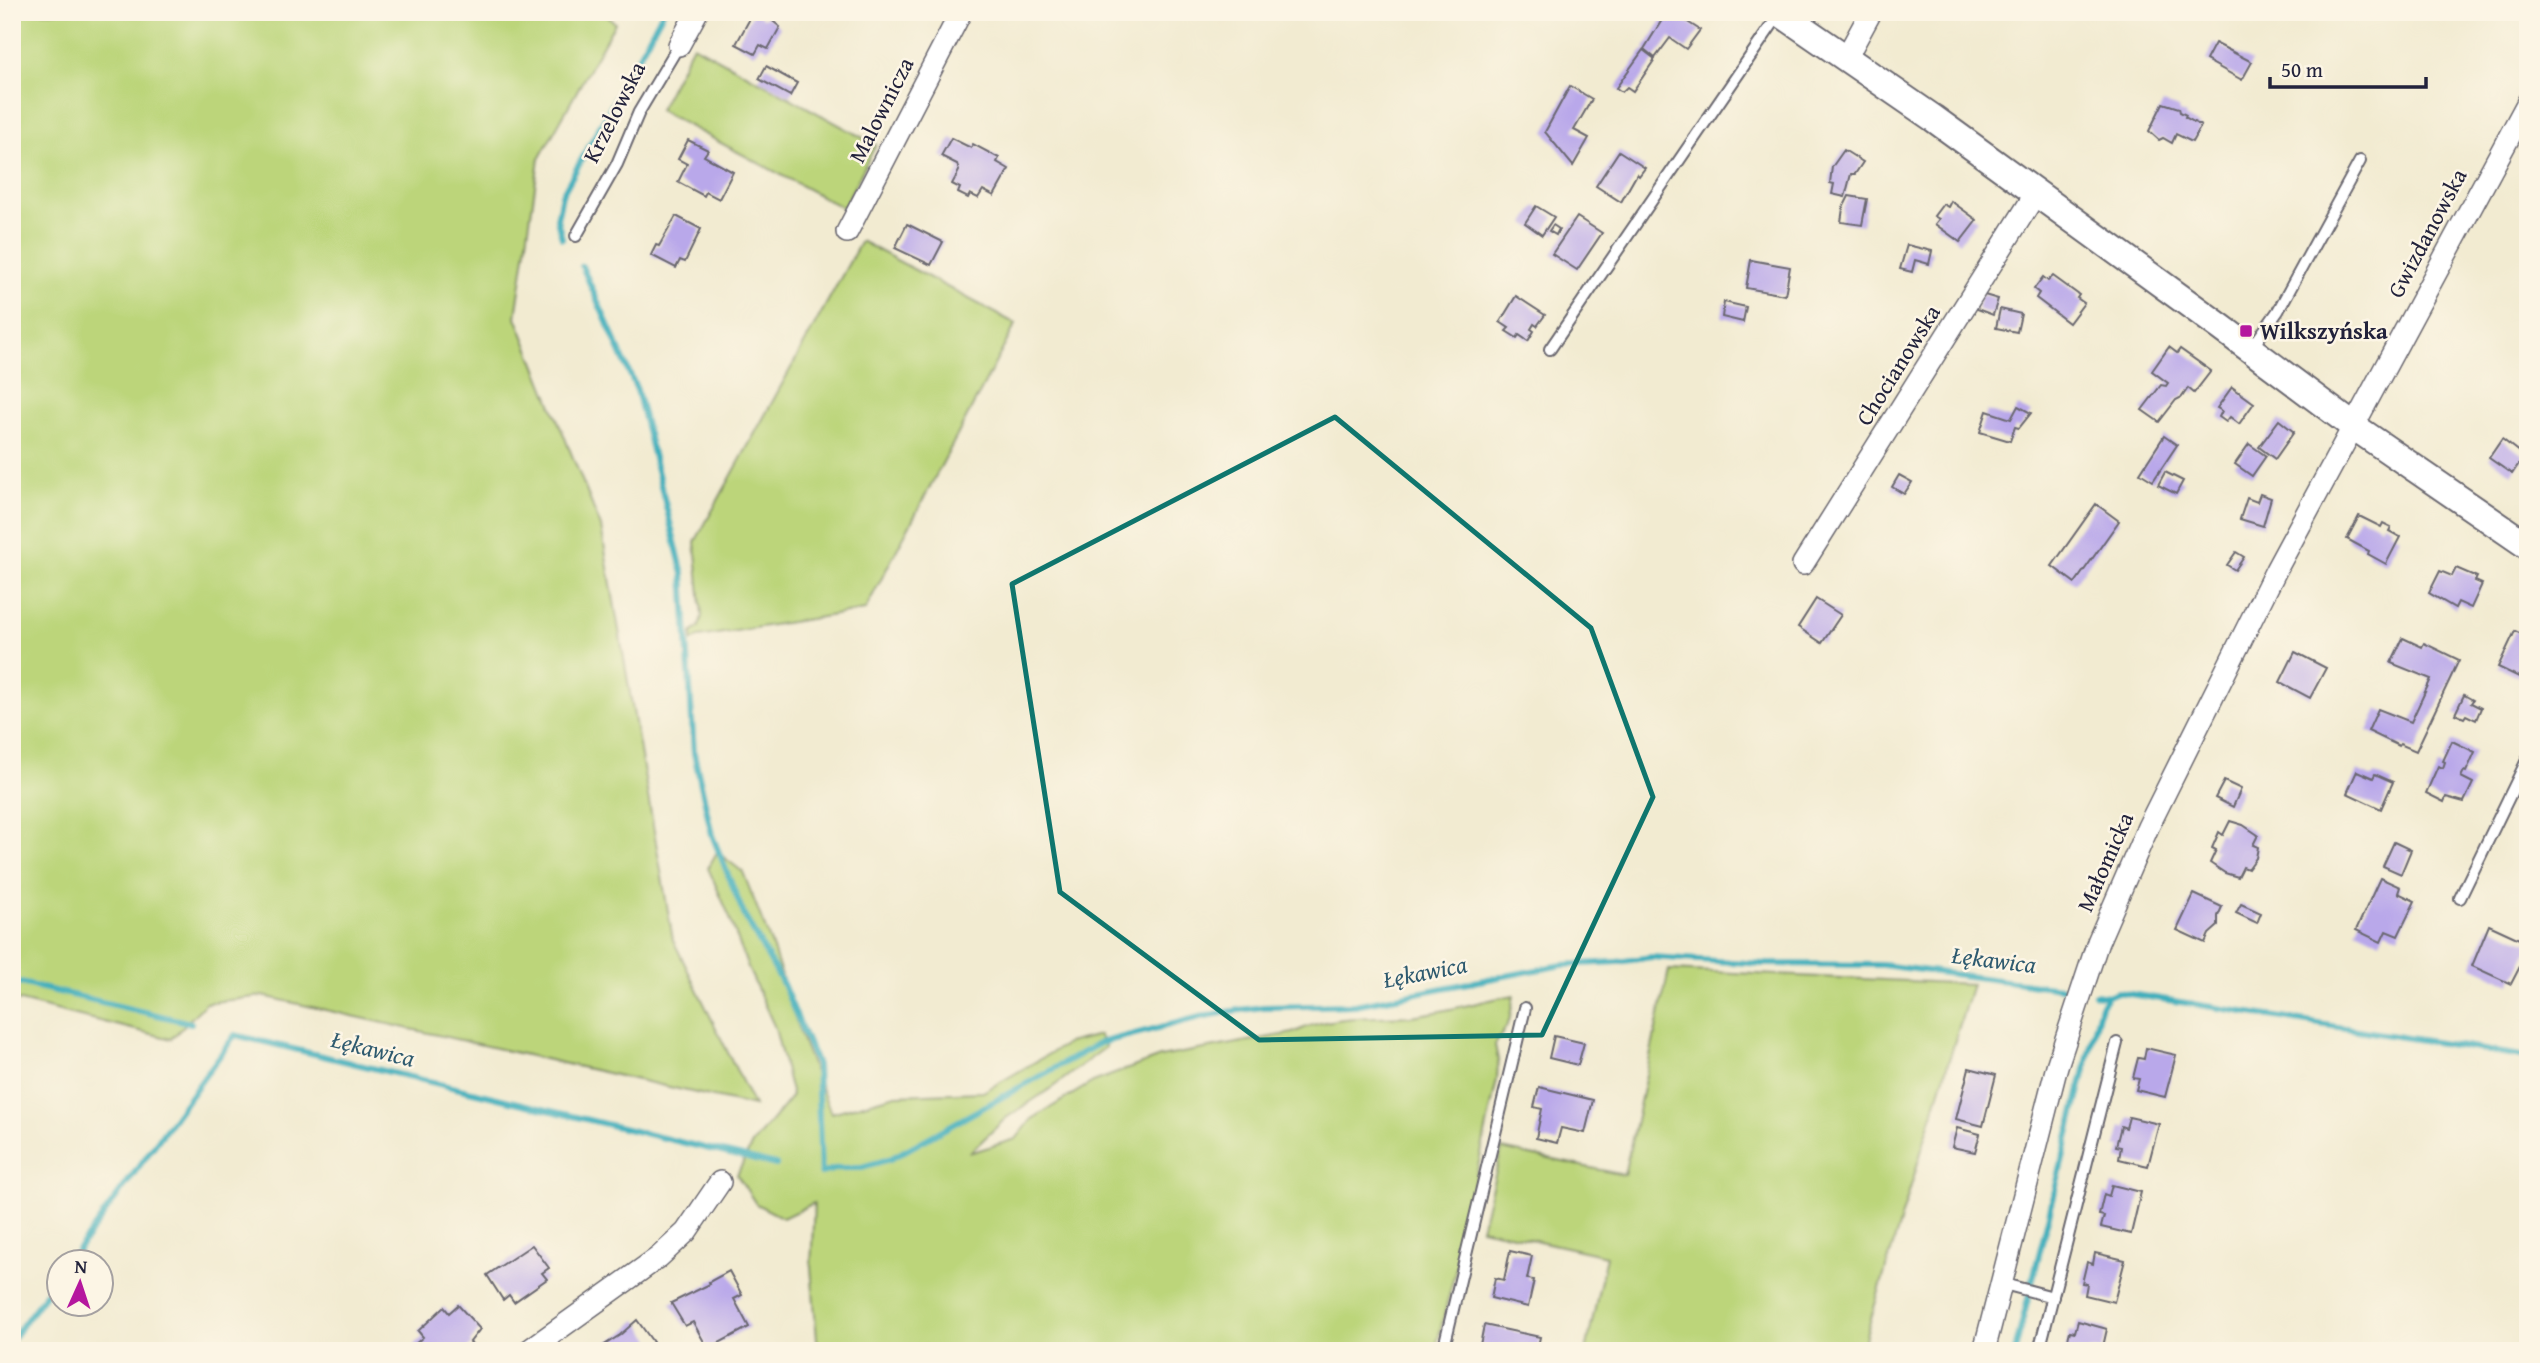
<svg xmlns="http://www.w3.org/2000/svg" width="2540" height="1363" viewBox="0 0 2540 1363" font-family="'Gentium Book Plus',serif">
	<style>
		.green { fill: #bcd57a; stroke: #6f7c5a; stroke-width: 2 }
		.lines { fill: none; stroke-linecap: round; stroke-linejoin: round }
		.stream { stroke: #40afbc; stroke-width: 6 }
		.building { fill: #b9a8ea }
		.service-casing { stroke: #6b6870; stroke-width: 14 }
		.minor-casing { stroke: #6b6870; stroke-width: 24 }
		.tertiary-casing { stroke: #6b6870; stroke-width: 30 }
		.service { stroke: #fff; stroke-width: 10 }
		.minor { stroke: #fff; stroke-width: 21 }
		.tertiary { stroke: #fff; stroke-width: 26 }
		.marked { fill: none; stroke: #0f766e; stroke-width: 5; stroke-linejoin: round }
		.poi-dot { fill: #b5179e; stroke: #fcf5e5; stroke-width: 2.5 }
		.labels { text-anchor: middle; stroke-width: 5; stroke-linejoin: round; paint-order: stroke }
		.street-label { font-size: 23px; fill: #22223b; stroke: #fcf5e5 }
		.poi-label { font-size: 23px; font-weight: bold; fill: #22223b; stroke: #fcf5e5; text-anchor: start }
		.water-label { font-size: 24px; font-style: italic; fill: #2e5a6f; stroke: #fcf5e5 }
	</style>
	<rect width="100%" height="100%" fill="#fcf5e5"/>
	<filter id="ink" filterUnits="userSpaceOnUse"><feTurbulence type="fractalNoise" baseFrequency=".0143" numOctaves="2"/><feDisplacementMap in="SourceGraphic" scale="14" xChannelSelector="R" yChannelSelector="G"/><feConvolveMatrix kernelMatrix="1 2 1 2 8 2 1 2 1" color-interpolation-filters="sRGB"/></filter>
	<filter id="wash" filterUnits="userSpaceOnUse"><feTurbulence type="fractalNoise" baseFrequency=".00686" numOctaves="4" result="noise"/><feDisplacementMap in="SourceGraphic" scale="28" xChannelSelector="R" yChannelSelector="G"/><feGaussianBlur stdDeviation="1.57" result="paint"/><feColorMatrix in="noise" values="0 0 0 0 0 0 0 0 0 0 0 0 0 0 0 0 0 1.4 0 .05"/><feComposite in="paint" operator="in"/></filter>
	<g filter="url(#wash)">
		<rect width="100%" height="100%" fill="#f2ebd1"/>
		<!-- green -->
		<g class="green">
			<polygon points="12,12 604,12 615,23 539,159 516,317 601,527 673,940 754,1106 263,996 206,1003 171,1039 12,999"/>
			<polygon points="693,45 876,145 843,208 659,110"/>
			<polygon points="861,241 1016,324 865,610 699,637 692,641 692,633 699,627 702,616 695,542"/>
			<path d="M717 852 743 872 771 943 803 1042 831 1113 896 1095 983 1092 1068 1043 1099 1035 1106 1047 1053 1087 1006 1118 969 1153 1016 1139 1032 1119 1093 1082 1160 1057 1293 1033C1328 1015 1369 1018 1409 1016 1444 1013 1480 1001 1514 995L1509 1022 1495 1045 1498 1060 1497 1080 1454 1276 1435 1351H818L811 1267 814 1203 783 1218 756 1204 737 1175 752 1144 792 1096 775 1028 748 968 728 913 708 868Z"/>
			<polygon points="1669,970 1972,984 1861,1351 1586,1351 1606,1256 1481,1228 1502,1149 1624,1175"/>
		</g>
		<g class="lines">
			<!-- stream -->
			<g class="stream">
				<polyline points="562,238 557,219 562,195 663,12"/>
				<polyline points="582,266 637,390 683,574 694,753 712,835 745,917 783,984 817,1065 821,1173 839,1168 858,1168 890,1159 1100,1043 1200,1017 1233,1011 1263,1007 1355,1005 1562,965 1618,962 1651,957 1764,964 1882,965 2068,989"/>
				<polyline points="12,981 191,1023"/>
				<polyline points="2095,994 2108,996 2117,992 2528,1057"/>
				<polyline points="69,1262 235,1035 776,1165"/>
				<polyline points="12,1339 60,1275"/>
				<polyline points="2015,1351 2101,1005 2108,996"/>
			</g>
		</g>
		<g id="blocks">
			<!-- building -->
			<g class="building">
				<polygon points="1667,12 1677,15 1679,12 1685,12 1689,15 1686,21 1700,30 1686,49 1670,38 1655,58 1644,49"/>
				<polygon points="753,13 763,18 768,17 780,27 768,49 760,45 755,54 736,44"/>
				<polygon points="2215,43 2252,62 2242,80 2206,60"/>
				<polygon points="1643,50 1655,59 1633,91 1627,87 1622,92 1616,88"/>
				<polygon points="766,66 797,83 790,96 759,79"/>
				<polygon points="1570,86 1592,99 1574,130 1589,138 1573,166 1545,132"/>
				<polygon points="2163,103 2179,108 2180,112 2186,115 2185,117 2201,126 2192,142 2176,134 2172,143 2163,138 2159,140 2149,131"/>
				<polygon points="951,138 971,148 973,144 999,158 997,162 1009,169 994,196 983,190 978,198 970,194 968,198 958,193 960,188 952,184 959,171 957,164 941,156"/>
				<polygon points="688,140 708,150 704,156 733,172 719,199 706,192 704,196 678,182 687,164 678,159"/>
				<polygon points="1844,150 1863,162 1855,174 1851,174 1845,197 1832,194 1834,184 1830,183 1832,167"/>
				<polygon points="1619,151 1645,168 1639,176 1637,174 1621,202 1596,186"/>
				<polygon points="1849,196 1867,199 1862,225 1841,222 1843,208"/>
				<polygon points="1951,201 1977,220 1960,242 1935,224 1939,219 1934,216 1943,204 1948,207"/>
				<polygon points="1536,206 1554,217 1542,235 1525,223"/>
				<polygon points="676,216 701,229 685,262 680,260 676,268 651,255 656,245 659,246"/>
				<polygon points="1577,217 1602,233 1577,270 1552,254"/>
				<polygon points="907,224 943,242 931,265 895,248"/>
				<polygon points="1553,225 1559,229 1556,235 1549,231"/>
				<polygon points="1907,245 1932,251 1929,264 1915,260 1912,272 1900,269"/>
				<polygon points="1751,260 1790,267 1785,295 1746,288"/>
				<polygon points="2053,276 2079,295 2077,298 2084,303 2069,323 2036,298 2039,293 2034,289 2043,277 2048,281"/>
				<polygon points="1981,294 1998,299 1993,315 1977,309"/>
				<polygon points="1516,296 1545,315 1537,326 1534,324 1531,329 1534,331 1528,341 1519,335 1517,338 1506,331 1509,328 1500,322"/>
				<polygon points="1724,302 1746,307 1743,322 1722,317"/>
				<polygon points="2000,309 2021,314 2017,332 1996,328"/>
				<polygon points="2169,347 2177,353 2180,349 2211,371 2194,393 2188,388 2182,397 2176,400 2159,422 2142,410 2161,385 2166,386 2168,383 2152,371"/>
				<polygon points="2232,387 2254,403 2239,424 2230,417 2226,422 2219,417 2222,411 2217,408"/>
				<polygon points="2018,406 2031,413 2019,428 2015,427 2010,441 1980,432 1987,411 2011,419"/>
				<polygon points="2279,420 2294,432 2275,459 2259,447"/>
				<polygon points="2164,436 2177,445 2153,481 2140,473"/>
				<polygon points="2502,439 2524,456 2512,474 2489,458"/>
				<polygon points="2249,444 2266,456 2252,476 2235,464"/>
				<polygon points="2165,472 2183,481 2176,494 2158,485"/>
				<polygon points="1899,475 1912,482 1904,494 1892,487"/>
				<polygon points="2260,494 2271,498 2263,526 2240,519 2247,498 2257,502"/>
				<polygon points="2096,504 2119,521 2075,583 2052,566"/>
				<polygon points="2359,516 2381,527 2383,523 2391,527 2389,531 2400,537 2386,564 2368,554 2369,551 2347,539"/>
				<polygon points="2236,552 2244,557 2235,570 2227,565"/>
				<polygon points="2456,568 2477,577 2475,581 2482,584 2471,608 2458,602 2455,608 2429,593 2440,571 2452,576"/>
				<polygon points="1816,599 1841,615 1822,643 1798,627"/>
				<polygon points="2515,631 2528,637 2528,669 2523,679 2498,667"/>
				<polygon points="2403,638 2422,647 2424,643 2459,660 2416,751 2400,744 2399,746 2368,731 2378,709 2411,722 2431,679 2391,663"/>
				<polygon points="2295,652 2326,668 2310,698 2280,682"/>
				<polygon points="2464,695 2473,700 2471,703 2481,708 2476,720 2466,715 2464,718 2455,714"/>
				<polygon points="2452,741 2475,752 2466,772 2464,771 2461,777 2473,783 2464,802 2446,797 2444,802 2426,793 2438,766 2443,768 2445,762 2443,761"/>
				<polygon points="2357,771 2373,778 2375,774 2393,782 2381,809 2347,793"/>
				<polygon points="2224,781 2241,789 2233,807 2215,798"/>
				<polygon points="2230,821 2243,825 2258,835 2253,845 2258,847 2256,858 2248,869 2243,867 2238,877 2225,873 2210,863 2216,850 2212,848 2219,832 2223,835"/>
				<polygon points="2394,842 2411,850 2401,874 2383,866"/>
				<polygon points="2380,878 2400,887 2398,893 2415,901 2398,936 2386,931 2381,942 2356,930"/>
				<polygon points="2194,894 2222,907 2218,916 2218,926 2209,934 2205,943 2177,930"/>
				<polygon points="2241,904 2261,913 2257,923 2236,913"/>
				<polygon points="2489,925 2528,943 2528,951 2511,984 2472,966"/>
				<polygon points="1554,1036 1584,1043 1578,1065 1549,1058"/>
				<polygon points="2146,1048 2176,1055 2165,1097 2136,1090 2139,1079 2133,1078 2138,1058 2144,1059"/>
				<polygon points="1969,1068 1996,1075 1983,1126 1956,1119"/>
				<polygon points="1539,1087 1593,1100 1585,1133 1561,1128 1557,1143 1536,1138 1542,1109 1534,1107"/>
				<polygon points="2129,1117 2159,1124 2148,1166 2119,1159 2121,1147 2116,1146 2121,1126 2126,1128"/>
				<polygon points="1957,1128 1980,1134 1975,1152 1952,1147"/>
				<polygon points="2112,1185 2141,1192 2131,1234 2101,1227 2104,1216 2099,1215 2104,1194 2109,1196"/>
				<polygon points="532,1245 549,1268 542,1273 547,1279 514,1302 509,1295 503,1300 487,1275"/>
				<polygon points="1510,1251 1532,1256 1527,1279 1534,1280 1528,1307 1491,1298 1495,1278 1504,1280"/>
				<polygon points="2095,1253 2125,1260 2114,1302 2085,1295 2087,1284 2082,1283 2087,1262 2093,1264"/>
				<polygon points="729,1271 742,1295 734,1299 749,1327 708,1349 693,1322 685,1326 671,1303 710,1284 709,1282"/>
				<polygon points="458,1305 480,1329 470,1342 472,1344 465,1351 419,1351 414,1345 423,1337 418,1331 444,1307 449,1313"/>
				<polygon points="637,1320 653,1342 646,1348 648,1351 595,1351 620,1335"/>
				<polygon points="2078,1321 2107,1329 2102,1351 2065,1351 2070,1331 2075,1332"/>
				<polygon points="1484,1325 1540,1337 1537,1351 1491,1351 1492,1348 1480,1345"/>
			</g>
		</g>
	</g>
	<g filter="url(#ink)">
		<use href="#blocks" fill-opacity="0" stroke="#6b6870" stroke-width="2"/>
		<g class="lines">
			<!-- service casing -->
			<g class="service-casing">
				<g id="service">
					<polyline points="576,236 617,164 639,112 679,45"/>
					<polyline points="1550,349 1780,13"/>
					<polyline points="2251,349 2278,311 2360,161"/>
					<polyline points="2460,898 2528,758"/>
					<polyline points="2000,1283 2053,1297"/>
					<polyline points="1443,1351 1525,1008"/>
					<polyline points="2039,1351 2117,1043"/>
				</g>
			</g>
			<!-- minor casing -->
			<g class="minor-casing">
				<g id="minor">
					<polyline points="679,45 697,12"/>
					<polyline points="1846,58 1871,12"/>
					<polyline points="847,232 961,12"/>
					<polyline points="1803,564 2036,193"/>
					<polyline points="528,1351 659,1257 686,1232 720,1182"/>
					<polyline points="1984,1351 2057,1066 2098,942 2148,827 2276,570 2528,102"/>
				</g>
			</g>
			<!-- tertiary casing -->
			<g class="tertiary-casing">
				<polyline id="tertiary" points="1779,12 1933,118 2222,328 2353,426 2528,546"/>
			</g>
			<!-- service -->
			<use href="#service" class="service"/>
			<!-- minor -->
			<use href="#minor" class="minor"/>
			<!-- tertiary -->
			<use href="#tertiary" class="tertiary"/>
		</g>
	</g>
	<!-- marked area -->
	<path class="marked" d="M1335 417 1591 628 1653 797 1542 1035 1259 1040 1060 892 1012 584Z"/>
	<!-- markers -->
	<rect class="poi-dot" x="2239" y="324" width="14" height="14" rx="3.5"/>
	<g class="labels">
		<!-- street labels -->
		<g class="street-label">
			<text transform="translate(881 110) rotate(-63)" y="8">Malownicza</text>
			<text transform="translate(614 112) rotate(-63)" y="8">Krzelowska</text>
			<text transform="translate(2427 233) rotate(-62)" y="8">Gwizdanowska</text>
			<text transform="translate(1898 365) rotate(-58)" y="8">Chocianowska</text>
			<text transform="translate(2105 862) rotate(-66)" y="8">Małomicka</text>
		</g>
		<!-- poi labels -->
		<g class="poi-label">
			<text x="2260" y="339">Wilkszyńska</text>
		</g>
		<!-- water labels -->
		<g class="water-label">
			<text transform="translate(1994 960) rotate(7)" y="8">Łękawica</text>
			<text transform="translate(1425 972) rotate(-11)" y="8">Łękawica</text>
			<text transform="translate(373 1049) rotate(14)" y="8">Łękawica</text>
		</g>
	</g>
	<!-- margin -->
	<rect width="2540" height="1363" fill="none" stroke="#fcf5e5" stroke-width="42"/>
	<!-- north arrow -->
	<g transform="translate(80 1283) rotate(3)"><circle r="33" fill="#fcf5e5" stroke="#a5a1a1" stroke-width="2"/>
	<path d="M0-5L12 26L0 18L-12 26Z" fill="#b5179e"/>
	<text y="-10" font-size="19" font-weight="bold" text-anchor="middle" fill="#22223b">N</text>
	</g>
	<!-- scale -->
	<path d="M2270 77v10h156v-10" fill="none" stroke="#22223b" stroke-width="3.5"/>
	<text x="2281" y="77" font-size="21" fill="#22223b" stroke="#fcf5e5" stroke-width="5" paint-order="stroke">50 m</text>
</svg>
